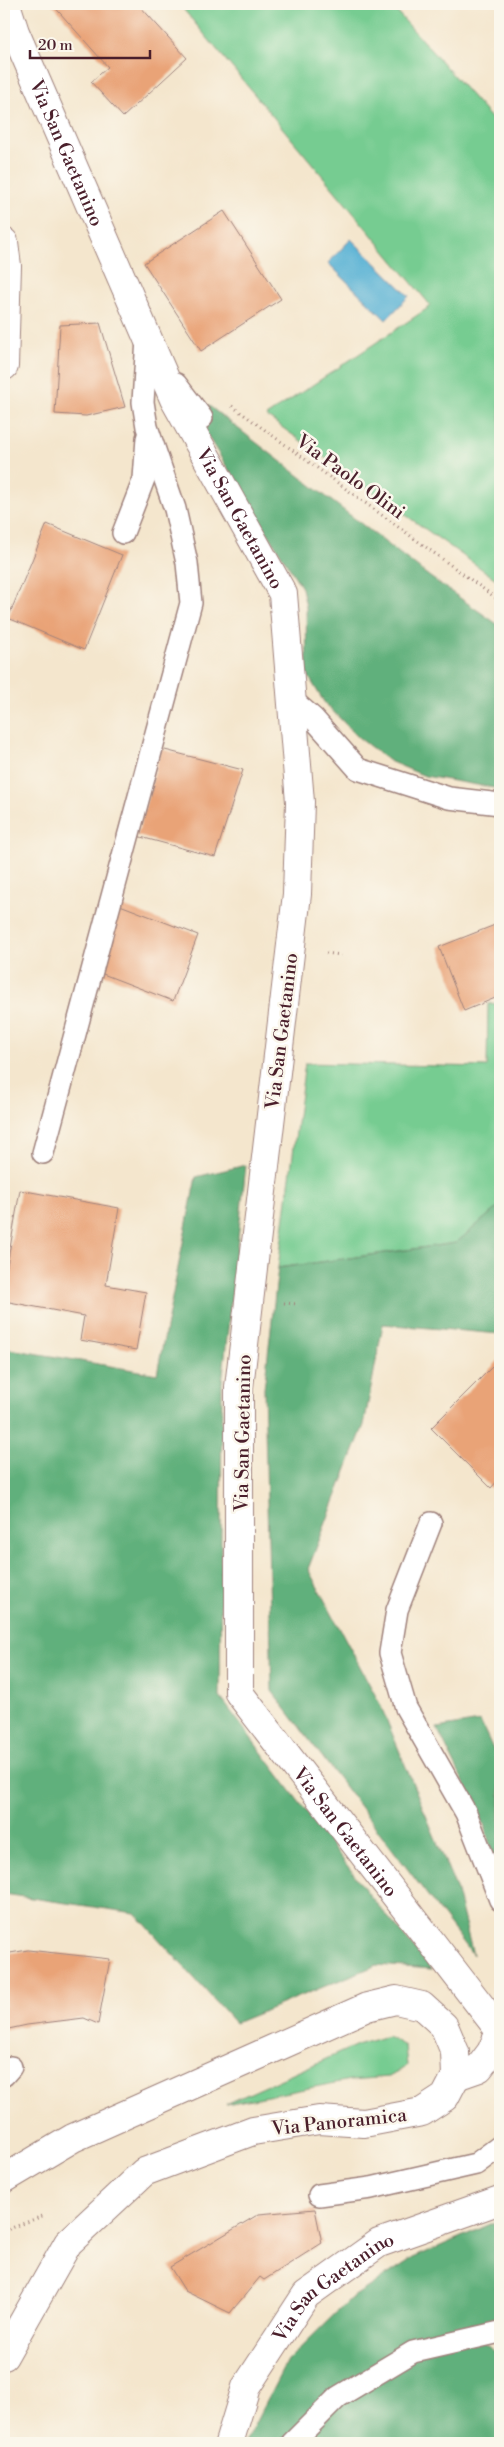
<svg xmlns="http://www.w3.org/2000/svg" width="504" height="2447" viewBox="0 0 504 2447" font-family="'Libre Bodoni',serif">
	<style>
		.green { fill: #76cc91; stroke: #60765e }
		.forest { fill: #60b07b; stroke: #556853 }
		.water { fill: #56b1d4; stroke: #506880 }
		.building { fill: #e9a377 }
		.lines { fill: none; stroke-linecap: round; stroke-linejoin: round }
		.lane-casing { stroke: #9f827c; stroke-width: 24 }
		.street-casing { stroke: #9f827c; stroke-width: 30 }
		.secondary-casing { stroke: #9f827c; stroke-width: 30 }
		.path { stroke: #9f827c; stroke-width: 3; stroke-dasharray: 1 4; stroke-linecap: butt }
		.lane { stroke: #fff; stroke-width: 21 }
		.street { stroke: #fff; stroke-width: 28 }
		.secondary { stroke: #fff; stroke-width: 28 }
		.labels { text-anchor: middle; stroke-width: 5; stroke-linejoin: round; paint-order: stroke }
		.street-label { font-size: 19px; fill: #4a1f2b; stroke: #fbf7ec }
	</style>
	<rect width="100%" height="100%" fill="#fbf7ec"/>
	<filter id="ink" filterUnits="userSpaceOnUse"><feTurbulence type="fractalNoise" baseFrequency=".02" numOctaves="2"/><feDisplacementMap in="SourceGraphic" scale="10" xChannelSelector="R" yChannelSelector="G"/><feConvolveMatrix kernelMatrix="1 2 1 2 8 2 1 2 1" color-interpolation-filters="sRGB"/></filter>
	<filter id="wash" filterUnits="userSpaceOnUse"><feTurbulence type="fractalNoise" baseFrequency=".0096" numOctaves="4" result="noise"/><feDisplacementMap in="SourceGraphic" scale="20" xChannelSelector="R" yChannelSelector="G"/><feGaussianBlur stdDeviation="1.12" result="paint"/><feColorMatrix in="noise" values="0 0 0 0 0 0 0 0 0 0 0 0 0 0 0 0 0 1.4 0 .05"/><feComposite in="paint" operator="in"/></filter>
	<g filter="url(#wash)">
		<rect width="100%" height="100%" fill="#f4e6cd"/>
		<!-- green -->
		<g class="green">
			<polygon points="179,4 390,4 500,128 500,582 266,416 431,306"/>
			<polygon points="500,1003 500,1205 456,1243 278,1268 305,1063 487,1067 488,1004"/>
			<polygon points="387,2036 405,2046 407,2066 389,2077 351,2080 226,2104 357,2045"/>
		</g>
		<!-- forest -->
		<g class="forest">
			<polygon points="182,385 430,577 500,626 500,789 425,776 389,761 358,737 324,702 307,674 306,607 302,588 179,390"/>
			<polygon points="246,1165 222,1383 220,1697 371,1897 432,1969 377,1965 235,2023 135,1913 4,1894 4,1348 157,1374 196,1177"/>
			<polygon points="500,1205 500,1334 383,1324 364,1425 308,1569 380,1704 456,1888 473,1955 272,1691 264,1389 278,1268 456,1243"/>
			<polygon points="480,1721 500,1764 500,1881 484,1824 437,1728"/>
			<polygon points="500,2220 500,2321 480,2339 500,2355 500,2443 245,2443 287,2361 350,2299 413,2258"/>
		</g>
		<!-- water -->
		<polygon class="water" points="351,239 409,296 386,320 328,263"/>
		<g id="blocks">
			<!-- building -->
			<g class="building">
				<polygon points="52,4 138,4 187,58 123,117 91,82 108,67"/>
				<polygon points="224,211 281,299 201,351 144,263"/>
				<polygon points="100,323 125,407 86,416 55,414 60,325"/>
				<polygon points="47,524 122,555 84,650 8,618"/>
				<polygon points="161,749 243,770 215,857 137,836"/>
				<polygon points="120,905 198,935 173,1001 95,971"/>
				<polygon points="500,923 500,996 464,1011 439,947"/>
				<polygon points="20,1190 119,1208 106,1285 146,1292 136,1350 80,1340 84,1316 4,1301 4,1283"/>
				<polygon points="500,1359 500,1478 491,1488 431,1428"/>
				<polygon points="28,1950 110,1959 98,2024 84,2018 27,2025 4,2030 4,1954"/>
				<polygon points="315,2209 322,2243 264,2280 260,2277 230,2313 185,2291 170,2267 259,2214"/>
			</g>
		</g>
	</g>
	<g filter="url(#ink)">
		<use href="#blocks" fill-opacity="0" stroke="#9f827c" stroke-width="1"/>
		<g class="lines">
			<!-- lane casing -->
			<g class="lane-casing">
				<g id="lane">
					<polyline points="176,384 202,418"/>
					<polyline points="123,533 144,479 147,438"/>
					<polyline points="291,699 313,718 358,769 449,798 500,804"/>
					<polyline points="43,1153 191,603 187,563 175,509 147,427 143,402 147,339"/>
					<polyline points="431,1523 397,1610 390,1653 406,1708 466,1813 500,1900"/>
					<polyline points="4,2075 11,2067"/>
					<polyline points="319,2195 371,2188 476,2164 500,2146"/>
					<polyline points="292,2443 338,2397 413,2352 500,2332"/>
				</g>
			</g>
			<!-- street casing -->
			<g class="street-casing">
				<g id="street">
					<path id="s1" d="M6 4 15 32 174 399 283 594 300 802 297 894 239 1387V1693L500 2031"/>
					<polyline points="456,2076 479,2068 491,2052 500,2032"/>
					<path id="s2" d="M229 2443 246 2387 306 2295 379 2243 500 2200"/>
				</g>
			</g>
			<!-- secondary casing -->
			<g class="secondary-casing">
				<g id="secondary">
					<polyline points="4,242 7,266 4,366"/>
					<polyline points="4,2179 73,2138 367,2007 396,2000 422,2006 444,2026 455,2052 456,2076 445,2097 422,2112 364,2123 319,2120 253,2131 144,2172 68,2243 4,2356"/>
				</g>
			</g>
			<!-- path -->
			<g class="path">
				<polyline points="232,406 500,601"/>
				<polyline points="326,953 341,955"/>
				<polyline points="284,1303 298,1304"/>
				<polyline points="4,2231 45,2215"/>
			</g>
			<!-- lane -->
			<use href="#lane" class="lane"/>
			<!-- street -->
			<use href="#street" class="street"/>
			<!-- secondary -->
			<use href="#secondary" class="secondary"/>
		</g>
	</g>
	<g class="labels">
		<!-- street labels -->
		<g class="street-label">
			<text dy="7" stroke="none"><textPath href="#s1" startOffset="161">Via San Gaetanino</textPath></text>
			<text transform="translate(351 476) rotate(36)" y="7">Via Paolo Olini</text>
			<text dy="7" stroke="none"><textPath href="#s1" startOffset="566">Via San Gaetanino</textPath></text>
			<text transform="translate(281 1031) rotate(-83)" y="7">Via San Gaetanino</text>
			<text transform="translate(242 1433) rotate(-89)" y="7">Via San Gaetanino</text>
			<text dy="7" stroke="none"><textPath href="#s1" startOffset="1931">Via San Gaetanino</textPath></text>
			<text transform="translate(339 2121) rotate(-6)" y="7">Via Panoramica</text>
			<text dy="7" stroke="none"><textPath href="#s2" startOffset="194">Via San Gaetanino</textPath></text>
		</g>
	</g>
	<!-- margin -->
	<rect width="504" height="2447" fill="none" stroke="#fbf7ec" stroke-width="20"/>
	<!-- scale -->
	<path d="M30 50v8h120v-8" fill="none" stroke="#4a1f2b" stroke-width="2.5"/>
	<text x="38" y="50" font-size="15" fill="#4a1f2b" stroke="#fbf7ec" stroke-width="4" paint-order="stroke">20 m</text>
</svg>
